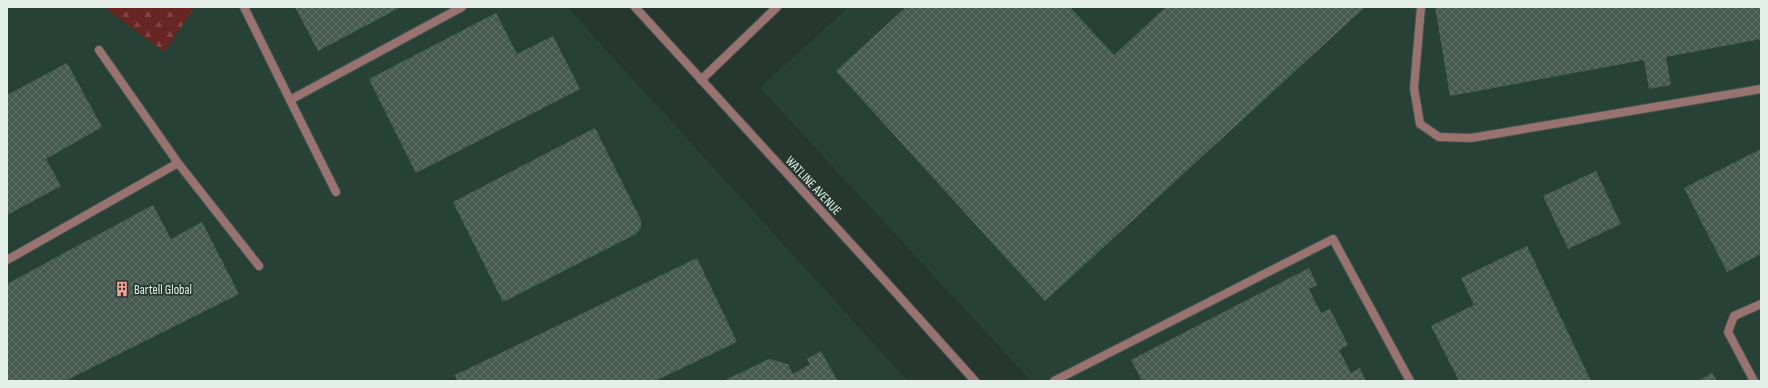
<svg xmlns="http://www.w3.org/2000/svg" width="1768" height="388" viewBox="0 0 1768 388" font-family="'Sofia Sans Condensed',sans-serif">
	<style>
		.built { fill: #284136 }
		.forest { fill: url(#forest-firs) }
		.building { fill: url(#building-cross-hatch) }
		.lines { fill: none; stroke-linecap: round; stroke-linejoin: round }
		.service-casing { stroke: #44544e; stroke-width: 10 }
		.minor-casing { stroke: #44544e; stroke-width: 10 }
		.service { stroke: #99736f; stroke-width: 8 }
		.minor { stroke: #99736f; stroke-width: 8 }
		.labels { text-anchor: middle; stroke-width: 3.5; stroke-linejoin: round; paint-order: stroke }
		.street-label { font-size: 13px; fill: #e4efe9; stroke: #263730 }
		.poi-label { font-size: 13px; fill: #e4efe9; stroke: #263730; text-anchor: start }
	</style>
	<defs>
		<pattern id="forest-firs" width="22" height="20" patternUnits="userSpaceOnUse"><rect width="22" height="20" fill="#672623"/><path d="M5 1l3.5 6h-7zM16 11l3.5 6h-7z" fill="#7d4643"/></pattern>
		<pattern id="building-cross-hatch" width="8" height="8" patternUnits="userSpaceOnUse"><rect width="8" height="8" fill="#475a51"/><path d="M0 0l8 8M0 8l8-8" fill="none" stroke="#61726a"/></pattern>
	</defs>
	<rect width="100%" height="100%" fill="#263730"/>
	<!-- built -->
	<g class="built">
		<polygon points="7,7 567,7 908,381 7,381"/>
		<polygon points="848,7 1761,7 1761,381 1031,381 760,88"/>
	</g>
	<!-- forest -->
	<polygon class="forest" points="104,7 195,7 164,52"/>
	<!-- building -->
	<g class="building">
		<polygon points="295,7 401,7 318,51"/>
		<polygon points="906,7 1070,7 1114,55 1166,7 1365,7 1045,301 836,71"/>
		<polygon points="1435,7 1761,7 1761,39 1666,57 1671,85 1649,89 1644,60 1450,96"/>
		<polygon points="496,13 517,54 553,36 580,89 416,173 369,79"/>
		<polygon points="67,63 102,127 46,159 61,186 7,215 7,95"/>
		<polygon points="595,128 641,220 641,228 636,234 503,302 453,202"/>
		<polygon points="1761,149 1761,254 1727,272 1684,188"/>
		<polygon points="1596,171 1621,224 1568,249 1543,196"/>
		<polygon points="153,205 171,239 202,222 239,294 65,381 7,381 7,284"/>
		<polygon points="1527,246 1591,381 1459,381 1431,326 1474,305 1461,278"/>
		<polygon points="697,258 737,342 655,381 457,381 455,375"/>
		<polygon points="1309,268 1317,285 1309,289 1321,313 1330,309 1348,345 1339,350 1351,373 1360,368 1366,381 1142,381 1131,360"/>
		<polygon points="821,351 837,380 835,381 723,381 769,359 788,364 793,374 810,364 807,359"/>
		<polygon points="1712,373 1717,381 1698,381"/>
	</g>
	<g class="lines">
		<!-- service casing -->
		<g class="service-casing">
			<g id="service">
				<polyline points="244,7 290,100 462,7"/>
				<polyline points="1421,7 1414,88 1420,124 1439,137 1471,138 1761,89"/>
				<polyline points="290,100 336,192"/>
				<polyline points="178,163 259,266"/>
				<polyline points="7,260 178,163 99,50"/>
				<polyline points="1054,381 1333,239 1410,381"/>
				<polyline points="1754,381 1728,332 1734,316 1761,304"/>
			</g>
		</g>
		<!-- minor casing -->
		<g class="minor-casing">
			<g id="minor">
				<polyline points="635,7 897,294 975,381"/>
				<polyline points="701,80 777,7"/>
			</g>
		</g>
		<!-- service -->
		<use href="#service" class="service"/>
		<!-- minor -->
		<use href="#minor" class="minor"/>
	</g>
	<!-- icons -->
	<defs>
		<g id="building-bare" transform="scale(1.2)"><path d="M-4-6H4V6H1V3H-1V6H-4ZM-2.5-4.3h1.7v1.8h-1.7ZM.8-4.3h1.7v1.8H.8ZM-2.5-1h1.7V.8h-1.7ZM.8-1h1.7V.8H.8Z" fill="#f59c94" stroke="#263730" stroke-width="2.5" paint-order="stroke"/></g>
	</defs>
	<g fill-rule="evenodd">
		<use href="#building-bare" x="122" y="289"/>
	</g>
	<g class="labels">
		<!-- street labels -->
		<g class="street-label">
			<text transform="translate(814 185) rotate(47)" y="5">WATLINE AVENUE</text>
		</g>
		<!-- poi labels -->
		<g class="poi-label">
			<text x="134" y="294">Bartell Global</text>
		</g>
	</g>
	<!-- border -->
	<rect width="1768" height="388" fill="none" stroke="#e4efe9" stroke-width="16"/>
</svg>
